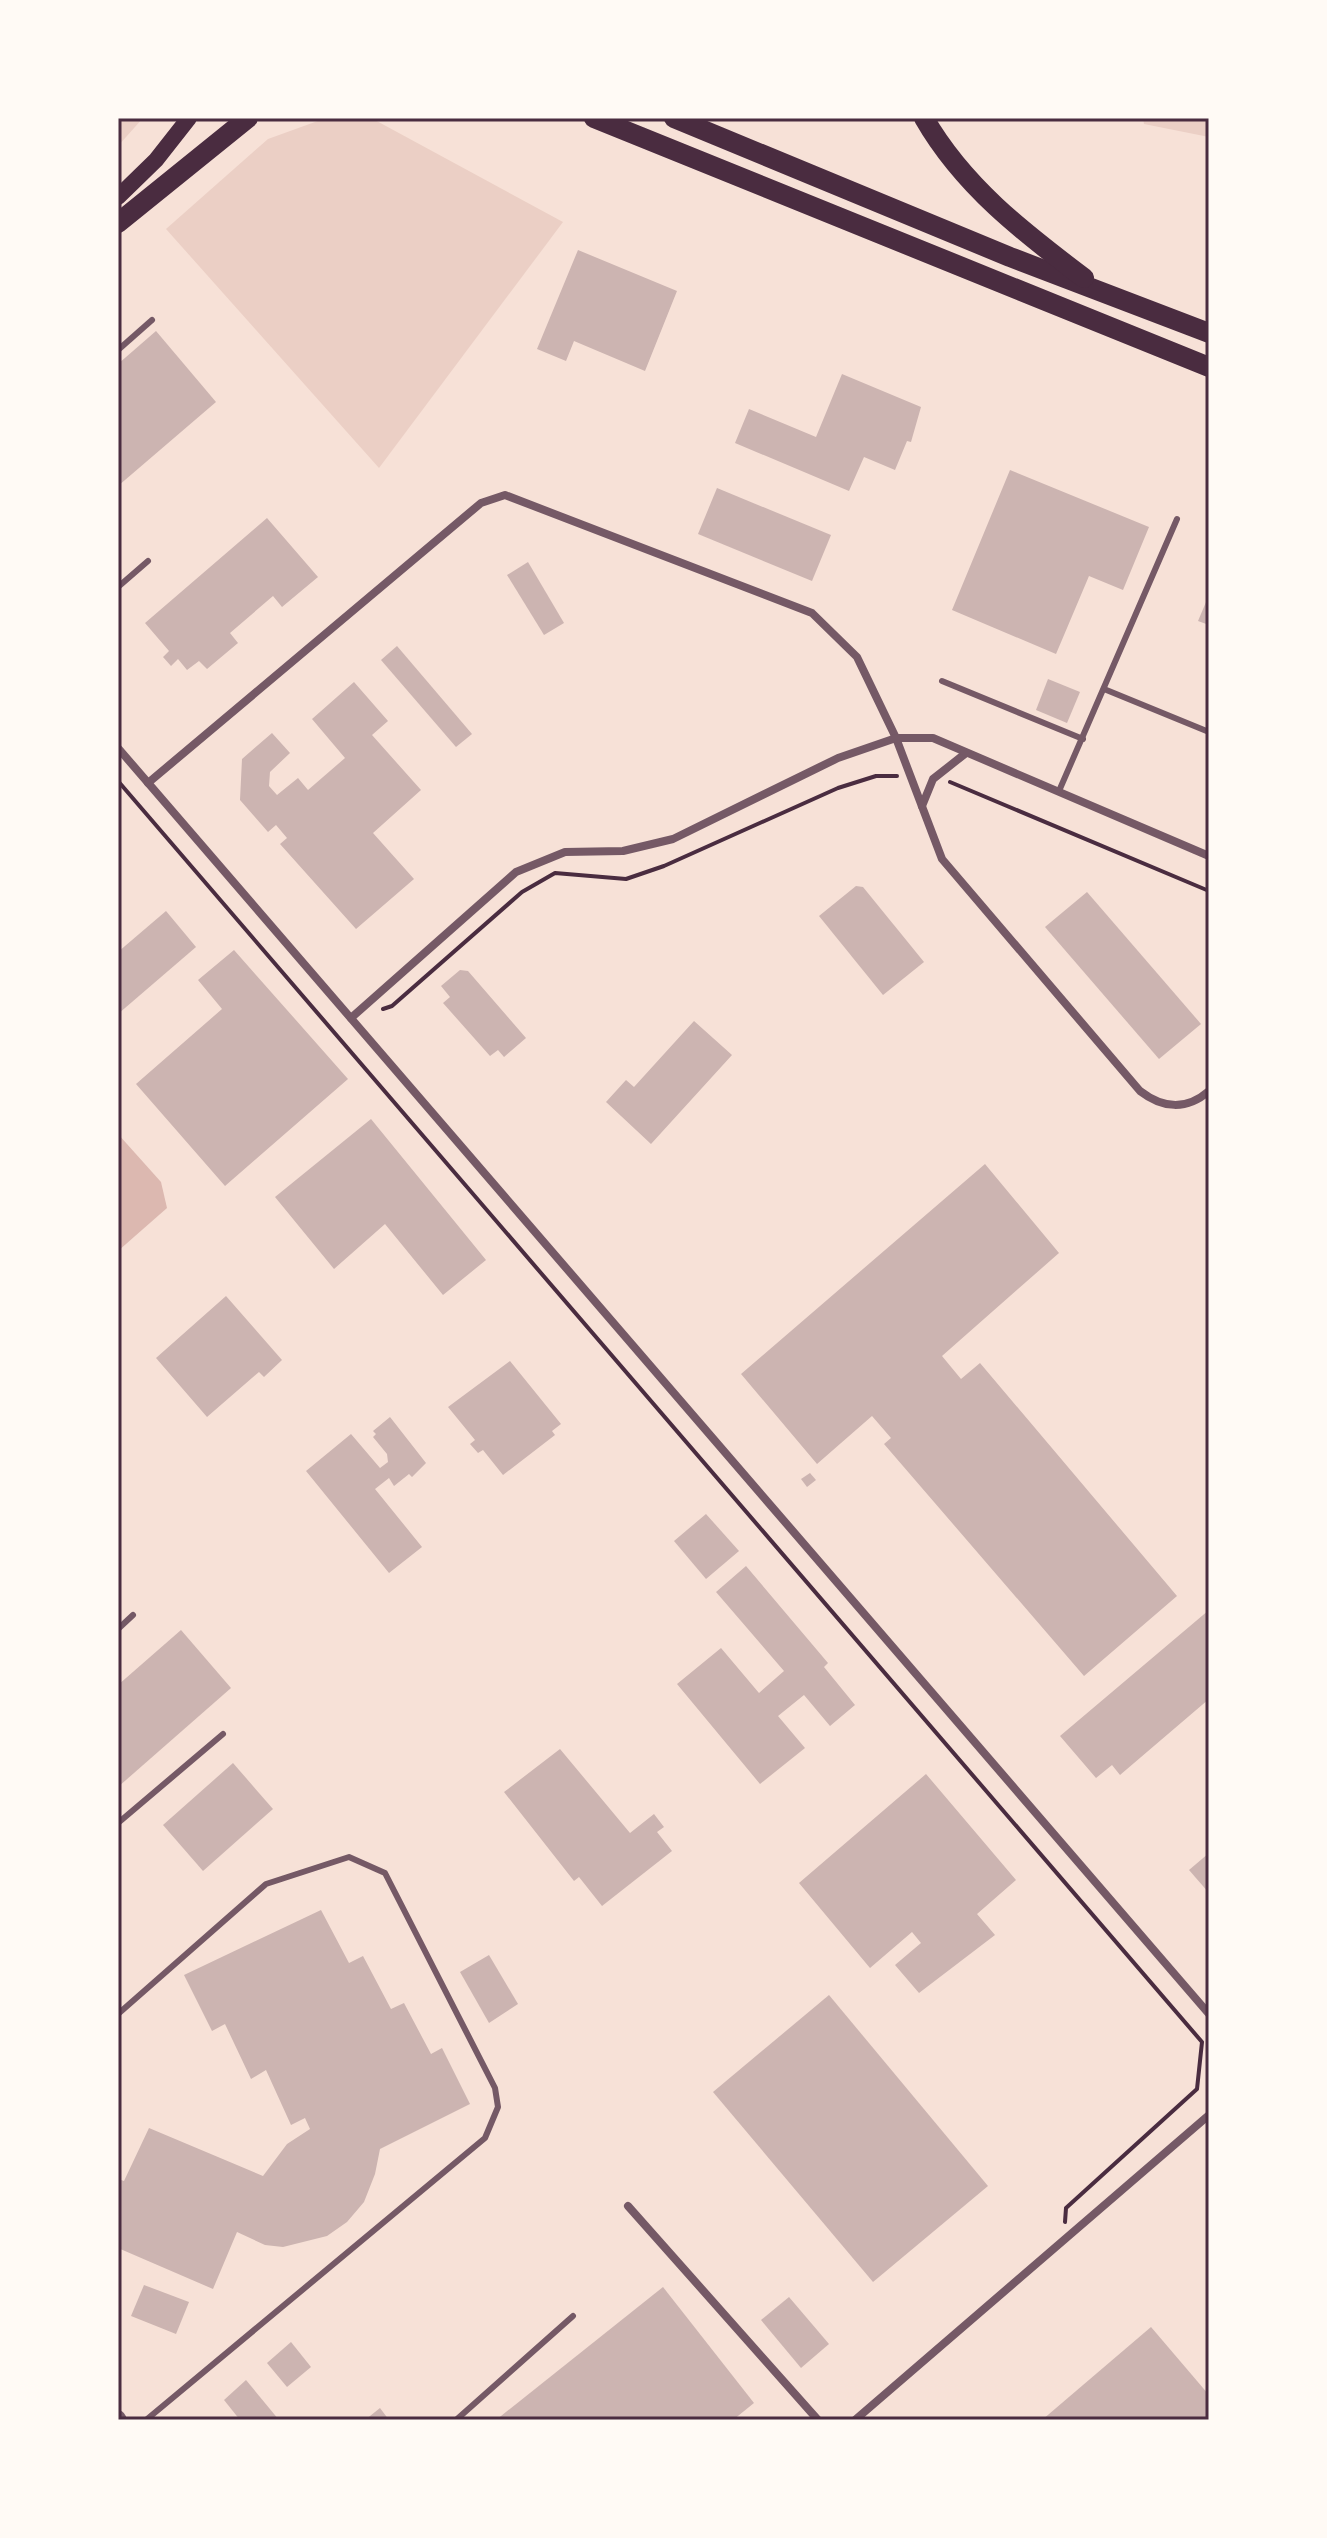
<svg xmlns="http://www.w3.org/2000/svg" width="1327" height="2538" viewBox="0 0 1327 2538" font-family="Literata,serif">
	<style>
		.green { fill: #ebcfc5 }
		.water { fill: #dcb8b0 }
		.building { fill: #ccb4b1 }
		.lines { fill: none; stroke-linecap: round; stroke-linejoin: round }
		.path { stroke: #4a2c40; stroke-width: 4 }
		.service { stroke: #755966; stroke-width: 6 }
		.minor { stroke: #755966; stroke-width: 8 }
		.tertiary { stroke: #755966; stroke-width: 14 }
		.secondary { stroke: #4a2c40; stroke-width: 16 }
		.trunk { stroke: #4a2c40; stroke-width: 20 }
		.neatline { fill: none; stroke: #4a2c40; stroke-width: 3 }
	</style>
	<rect width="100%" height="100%" fill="#f7e1d7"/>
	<!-- green -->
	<g class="green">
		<polygon points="118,118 143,118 118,146"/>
		<polygon points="326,118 373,119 563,222 379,468 166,229 268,139"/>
		<polygon points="1143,118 1209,118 1209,137 1144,124"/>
	</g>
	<!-- water -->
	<polygon class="water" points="118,1134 161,1182 167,1208 118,1251"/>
	<!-- building -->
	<g class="building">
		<polygon points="578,250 677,291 645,371 574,341 566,361 537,349"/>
		<polygon points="156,331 216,402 118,486 118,364"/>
		<polygon points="842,374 921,407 911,442 907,441 895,470 864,457 849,491 735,443 749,409 816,437"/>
		<polygon points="1010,470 1149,527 1123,590 1089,576 1056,654 952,610"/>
		<polygon points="717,488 831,535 812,581 698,534"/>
		<polygon points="267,518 318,577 282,607 273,596 230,633 238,643 207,669 199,661 187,670 178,659 171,666 163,657 169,651 145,623"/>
		<polygon points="528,562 564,623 544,635 507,575"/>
		<polygon points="1209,595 1209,625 1198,621"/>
		<polygon points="397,646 472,734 456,747 381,660"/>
		<polygon points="1048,679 1080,692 1067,723 1036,710"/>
		<polygon points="354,682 388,721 372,735 421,790 373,833 414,879 356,929 280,844 287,838 276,825 268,832 240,800 242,759 272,733 290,753 270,772 269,786 277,795 298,778 308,790 345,758 312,719"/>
		<polygon points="856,886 863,887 924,962 883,995 819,916"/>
		<polygon points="1087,892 1201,1024 1159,1059 1045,927"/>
		<polygon points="166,911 196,947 118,1014 118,952"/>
		<polygon points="234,950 348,1079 225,1186 136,1084 222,1009 198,980"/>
		<polygon points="460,970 468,971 526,1038 504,1057 498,1050 490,1056 443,1003 450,997 441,986"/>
		<polygon points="694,1021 732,1055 651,1144 606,1102 626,1080 634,1087"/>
		<polygon points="371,1119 486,1260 443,1295 385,1224 334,1269 275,1197"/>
		<polygon points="985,1164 1059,1253 942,1356 961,1379 980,1363 1177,1596 1084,1676 884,1444 891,1438 872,1416 817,1464 741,1374"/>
		<polygon points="226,1296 282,1360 264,1377 259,1372 207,1417 156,1358"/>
		<polygon points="510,1361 561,1424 552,1431 555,1435 503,1475 483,1450 478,1453 470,1444 475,1440 448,1407"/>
		<polygon points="390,1417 426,1463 412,1477 409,1474 394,1486 389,1478 375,1489 422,1547 389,1573 306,1471 351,1434 380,1468 388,1462 387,1454 373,1437 376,1434 373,1431"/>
		<polygon points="810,1473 816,1480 807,1487 801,1479"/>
		<polygon points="706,1514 739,1551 706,1579 674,1541"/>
		<polygon points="746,1566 828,1663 824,1667 855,1705 830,1726 804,1695 778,1716 805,1748 760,1784 677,1684 721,1648 759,1693 784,1671 716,1592"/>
		<polygon points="1209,1610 1209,1699 1120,1775 1112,1765 1096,1778 1060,1736"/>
		<polygon points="181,1630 231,1688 118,1787 118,1685"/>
		<polygon points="560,1749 630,1833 654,1814 664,1827 657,1832 672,1851 602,1906 579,1877 574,1881 504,1792"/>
		<polygon points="233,1763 273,1809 203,1871 163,1825"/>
		<polygon points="926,1774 1016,1880 977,1914 995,1935 919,1993 895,1965 921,1943 912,1932 870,1968 799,1883"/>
		<polygon points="1209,1853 1209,1893 1189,1870"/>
		<polygon points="321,1910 349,1963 363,1956 391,2009 404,2003 431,2054 442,2048 470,2104 380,2149 375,2174 364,2202 347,2222 327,2236 283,2247 265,2245 237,2232 213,2289 118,2248 118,2179 124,2181 149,2128 263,2176 287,2144 310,2129 305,2118 291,2125 266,2070 251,2079 225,2024 212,2031 184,1975"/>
		<polygon points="489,1955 518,2004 489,2023 460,1972"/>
		<polygon points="829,1995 988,2186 873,2282 713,2092"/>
		<polygon points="144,2285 189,2302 176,2334 131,2316"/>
		<polygon points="663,2287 754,2403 733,2420 496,2420"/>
		<polygon points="789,2297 829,2344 801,2368 761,2320"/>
		<polygon points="1151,2327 1209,2395 1209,2420 1042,2420"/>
		<polygon points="291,2342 311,2367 287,2387 267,2363"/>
		<polygon points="246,2380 279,2420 240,2420 224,2400"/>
		<polygon points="380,2408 389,2420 365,2420"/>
	</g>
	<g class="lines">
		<!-- path -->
		<g class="path">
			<polyline points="118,781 1202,2042 1197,2089 1066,2208 1065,2222"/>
			<polyline points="950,782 1209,891"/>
			<polyline points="383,1009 392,1006 522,892 555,873 626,879 664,866 838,788 876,776 897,776"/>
		</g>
		<!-- service -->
		<g class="service">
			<polyline points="118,350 152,320"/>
			<polyline points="118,587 148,561"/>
			<polyline points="942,681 1083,739"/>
			<polyline points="1104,689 1209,732"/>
			<polyline points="1059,791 1177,519"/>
			<polyline points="118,1629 133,1615"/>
			<polyline points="118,1823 223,1734"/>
			<polyline points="118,2014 266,1884 349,1857 385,1873 495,2088 498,2107 485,2138 146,2420"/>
			<polyline points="456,2420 573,2316"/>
		</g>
		<!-- minor -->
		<g class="minor">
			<polyline points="118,748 1209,2014"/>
			<path d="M148 783 481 503 505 495 812 613 857 657 896 738 942 859 1140 1091C1162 1108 1186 1111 1209 1091"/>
			<polyline points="922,806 933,779 966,753"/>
			<polyline points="351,1018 516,872 565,852 623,851 673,839 838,758 896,738 933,738 1209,856"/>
			<polyline points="628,2206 818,2420"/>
			<polyline points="855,2420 1209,2115"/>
		</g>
		<!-- tertiary -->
		<polyline class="tertiary" points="118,2417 120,2420"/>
		<!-- secondary -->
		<polyline class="secondary" points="118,197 156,160 189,118"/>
		<!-- trunk -->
		<g class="trunk">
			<polyline points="594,118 1209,367"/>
			<polyline points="674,118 1010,257 1209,333"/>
			<path d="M924 118C963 186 1023 232 1084 278"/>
			<polyline points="118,223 248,118"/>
		</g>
	</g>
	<!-- border -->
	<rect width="1327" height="2538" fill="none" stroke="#fffaf5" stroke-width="240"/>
	<rect x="120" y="120" width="1087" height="2298" class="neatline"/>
</svg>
